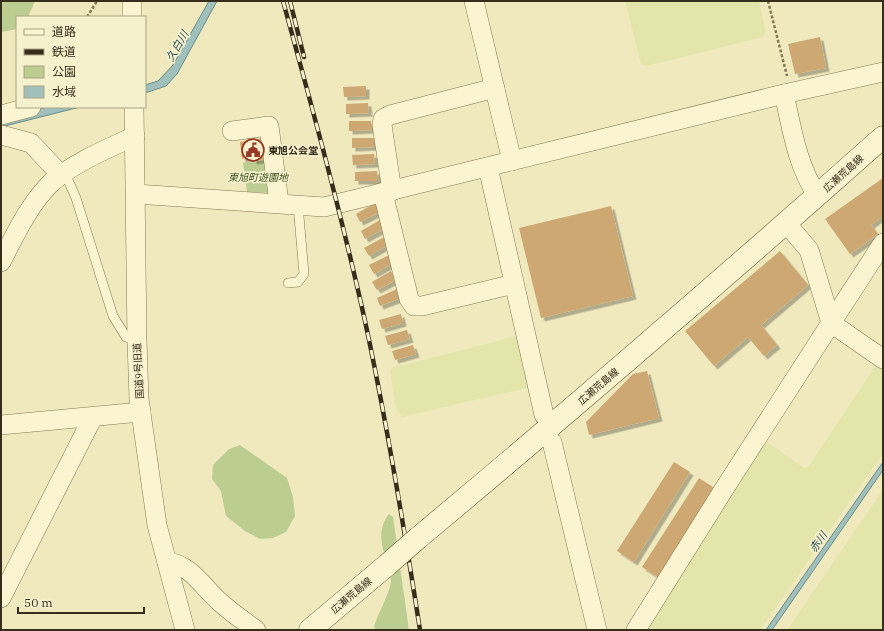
<svg xmlns="http://www.w3.org/2000/svg" width="884" height="631" viewBox="0 0 884 631" font-family="'IBM Plex Serif','Noto Sans JP',serif">
	<style>
		.farmland { fill: #e4e5aa }
		.green { fill: #bccd91 }
		.water { fill: #a1c0bc; stroke: #688e8b }
		.building { fill: #cea872; filter: url(#shadow) }
		.lines { fill: none; stroke-linecap: round; stroke-linejoin: round }
		.lane-casing { stroke: #877956; stroke-width: 10 }
		.street-casing { stroke: #877956; stroke-width: 20 }
		.secondary-casing { stroke: #695939; stroke-width: 23 }
		.path { stroke: #877956; stroke-width: 2.5; stroke-dasharray: 3 2; stroke-linecap: butt }
		.lane { stroke: #faf5d0; stroke-width: 9 }
		.street { stroke: #faf5d0; stroke-width: 19 }
		.secondary { stroke: #faf5d0; stroke-width: 22 }
		.rail-casing { stroke: #362d1b; stroke-width: 4.5 }
		.rail { stroke: #f6f1cd; stroke-width: 3; stroke-dasharray: 9; stroke-linecap: butt }
		.secondary-bridge-casing { stroke: #695939; stroke-width: 23; stroke-linecap: butt }
		.secondary-bridge { stroke: #faf5d0; stroke-width: 22 }
		.labels { text-anchor: middle; stroke-width: 3.5; stroke-linejoin: round; paint-order: stroke }
		.poi-label { font-size: 10px; font-weight: bold; fill: #362d1b; stroke: #f6f1cd; text-anchor: start }
		.street-label { font-size: 10px; fill: #362d1b; stroke: #f6f1cd }
		.park-label { font-size: 10px; font-style: italic; fill: #3e5321; stroke: #f6f1cd }
		.water-label { font-size: 11px; font-style: italic; fill: #2a5156; stroke: #f6f1cd }
	</style>
	<defs>
		<filter id="shadow"><feDropShadow dx="3.5" dy="3.5" stdDeviation="0" flood-color="#0004"/></filter>
	</defs>
	<rect width="100%" height="100%" fill="#efe9bd"/>
	<!-- farmland -->
	<g class="farmland">
		<polygon points="625,1 759,1 766,32 763,37 645,66 641,64"/>
		<polygon points="517,336 528,382 526,388 402,417 396,408 390,370 392,368"/>
		<polygon points="878,367 883,371 883,454 760,630 646,630 760,449 767,442 804,468 808,467 874,368"/>
		<polygon points="883,490 883,630 787,630"/>
	</g>
	<!-- green -->
	<g class="green">
		<polygon points="1,1 35,1 28,17 17,17 17,29 1,32"/>
		<polygon points="270,160 274,193 247,192 243,163"/>
		<polygon points="240,445 287,478 293,497 295,516 286,532 273,538 260,539 245,531 226,516 221,491 212,479 213,465 229,449"/>
		<path d="M389 514 393 517 409 630H376L374 627C377 616 392 588 391 580 388 558 372 535 389 514Z"/>
	</g>
	<!-- water -->
	<g class="water">
		<polygon points="209,1 217,1 177,74 166,86 145,93 145,85 158,81 173,65"/>
		<polygon points="47,107 80,107 1,127 1,120"/>
		<polygon points="883,462 883,470 772,630 766,630"/>
	</g>
	<!-- building -->
	<g class="building">
		<polygon points="820,37 826,68 795,74 788,44"/>
		<polygon points="366,86 366,96 344,97 343,87"/>
		<polygon points="368,103 369,113 346,114 346,104"/>
		<polygon points="349,121 371,121 372,130 349,131"/>
		<polygon points="264,138 267,159 253,161 253,157 242,159 240,142"/>
		<polygon points="352,138 374,138 374,147 352,148"/>
		<polygon points="374,154 375,164 353,165 352,155"/>
		<polygon points="377,171 378,181 355,181 355,172"/>
		<polygon points="883,178 883,216 871,225 878,234 850,254 825,219"/>
		<polygon points="375,203 380,212 360,222 356,214"/>
		<polygon points="611,206 633,296 541,318 519,228"/>
		<polygon points="380,220 385,228 365,239 361,231"/>
		<polygon points="384,237 388,245 369,256 364,248"/>
		<polygon points="780,251 808,285 761,325 777,345 764,356 748,337 714,366 685,331"/>
		<polygon points="389,255 394,263 374,274 369,265"/>
		<polygon points="391,271 396,280 377,290 372,282"/>
		<polygon points="397,289 401,298 380,306 377,298"/>
		<polygon points="401,314 403,323 382,329 379,320"/>
		<polygon points="407,330 410,339 388,345 385,336"/>
		<polygon points="413,345 416,354 395,360 392,351"/>
		<polygon points="647,371 659,418 589,435 586,422 633,374"/>
		<polygon points="674,462 690,472 634,562 617,551"/>
		<polygon points="699,478 716,489 659,578 642,567"/>
	</g>
	<g class="lines">
		<!-- lane casing -->
		<g class="lane-casing">
			<g id="lane">
				<polyline points="61,175 68,180 76,198 113,316 126,337 137,341"/>
				<polyline points="288,283 298,282 304,274 298,205"/>
			</g>
		</g>
		<!-- street casing -->
		<g class="street-casing">
			<g id="street">
				<polyline points="132,1 132,17"/>
				<polyline points="474,1 512,161"/>
				<polyline points="784,94 883,72"/>
				<polyline points="134,107 137,341 139,399 157,525 185,630"/>
				<polyline points="1,115 31,107"/>
				<polyline points="232,131 269,126 279,202"/>
				<polyline points="1,135 31,143 61,175"/>
				<polyline points="488,167 544,415"/>
				<polyline points="392,191 382,125 383,119 390,115 495,88"/>
				<polyline points="383,193 409,299 414,306 422,306 514,284"/>
				<path d="M136 194 324 207 784 94C792 129 797 165 817 195"/>
				<polyline points="786,223 809,250 831,323"/>
				<path d="M1 262C15 235 29 204 52 182 75 162 107 149 135 136"/>
				<polyline points="831,323 883,243"/>
				<polyline points="1,425 141,412"/>
				<polyline points="552,442 597,630"/>
				<path d="M167 562C191 564 204 589 221 603 232 613 244 621 256 630"/>
				<polyline points="1,598 93,417"/>
				<polyline points="636,630 726,486 831,323 883,359"/>
			</g>
		</g>
		<!-- secondary casing -->
		<g class="secondary-casing">
			<g id="secondary">
				<path d="M418 538C575 407 730 273 883 137"/>
				<polyline points="310,630 387,565"/>
			</g>
		</g>
		<!-- path -->
		<g class="path">
			<polyline points="768,1 787,76"/>
			<polyline points="87,17 97,1"/>
		</g>
		<!-- lane -->
		<use href="#lane" class="lane"/>
		<!-- street -->
		<use href="#street" class="street"/>
		<!-- secondary -->
		<use href="#secondary" class="secondary"/>
		<!-- rail casing -->
		<g class="rail-casing">
			<g id="rail">
				<path d="M283 1C312 107 341 213 365 321 387 423 404 527 420 630"/>
				<polyline points="290,1 304,57"/>
			</g>
		</g>
		<!-- rail -->
		<use href="#rail" class="rail"/>
		<!-- secondary-bridge casing -->
		<g class="secondary-bridge-casing">
			<polyline id="secondary-bridge" points="387,565 418,538"/>
		</g>
		<!-- secondary-bridge -->
		<use href="#secondary-bridge" class="secondary-bridge"/>
	</g>
	<!-- icons -->
	<defs>
		<g id="civic-ring" transform="scale(1.15)"><circle r="9.5" fill="#f6f1cd" stroke="#983724" stroke-width="1.5"/><path d="M-.6-6.5H3V-4.5H.6V-3L4-1V1h2V6H-6V1h2V-1L-.6-3ZM-1.2 2.5V6h2.4V2.5Z" fill="#983724"/></g>
	</defs>
	<g fill-rule="evenodd">
		<use href="#civic-ring" x="253" y="150"/>
	</g>
	<g class="labels">
		<!-- poi labels -->
		<g class="poi-label">
			<text x="268" y="154">東旭公会堂</text>
		</g>
		<!-- street labels -->
		<g class="street-label">
			<text transform="translate(843 173) rotate(-42)" y="4">広瀬荒島線</text>
			<text transform="translate(138 371) rotate(-93)" y="4">国道9号旧道</text>
			<text transform="translate(598 386) rotate(-41)" y="4">広瀬荒島線</text>
			<text transform="translate(351 595) rotate(-40)" y="4">広瀬荒島線</text>
		</g>
		<!-- park labels -->
		<g class="park-label">
			<text x="258" y="181">東旭町遊園地</text>
		</g>
		<!-- water labels -->
		<g class="water-label">
			<text transform="translate(177 46) rotate(-60)" y="4">久白川</text>
			<text transform="translate(818 542) rotate(-55)" y="4">赤川</text>
		</g>
	</g>
	<!-- border -->
	<rect width="884" height="631" fill="none" stroke="#362d1b" stroke-width="4"/>
	<!-- legend -->
	<rect x="16" y="16" width="130" height="92" fill="#f6f1cd" stroke="#a9a386"/>
	<rect x="24" y="29" width="20" height="6" fill="#faf5d0" stroke="#a9a386"/>
	<text x="52" y="36" font-size="12" fill="#362d1b">道路</text>
	<rect x="24" y="49" width="20" height="6" fill="#362d1b" stroke="#a9a386"/>
	<text x="52" y="56" font-size="12" fill="#362d1b">鉄道</text>
	<rect x="24" y="66" width="20" height="12" fill="#bccd91" stroke="#a9a386"/>
	<text x="52" y="76" font-size="12" fill="#362d1b">公園</text>
	<rect x="24" y="86" width="20" height="12" fill="#a1c0bc" stroke="#a9a386"/>
	<text x="52" y="96" font-size="12" fill="#362d1b">水域</text>
	<!-- scale -->
	<path d="M18 607v6h126v-6" fill="none" stroke="#362d1b" stroke-width="2"/>
	<text x="24" y="607" font-size="12" fill="#362d1b" stroke="#f6f1cd" stroke-width="3" paint-order="stroke">50 m</text>
</svg>
